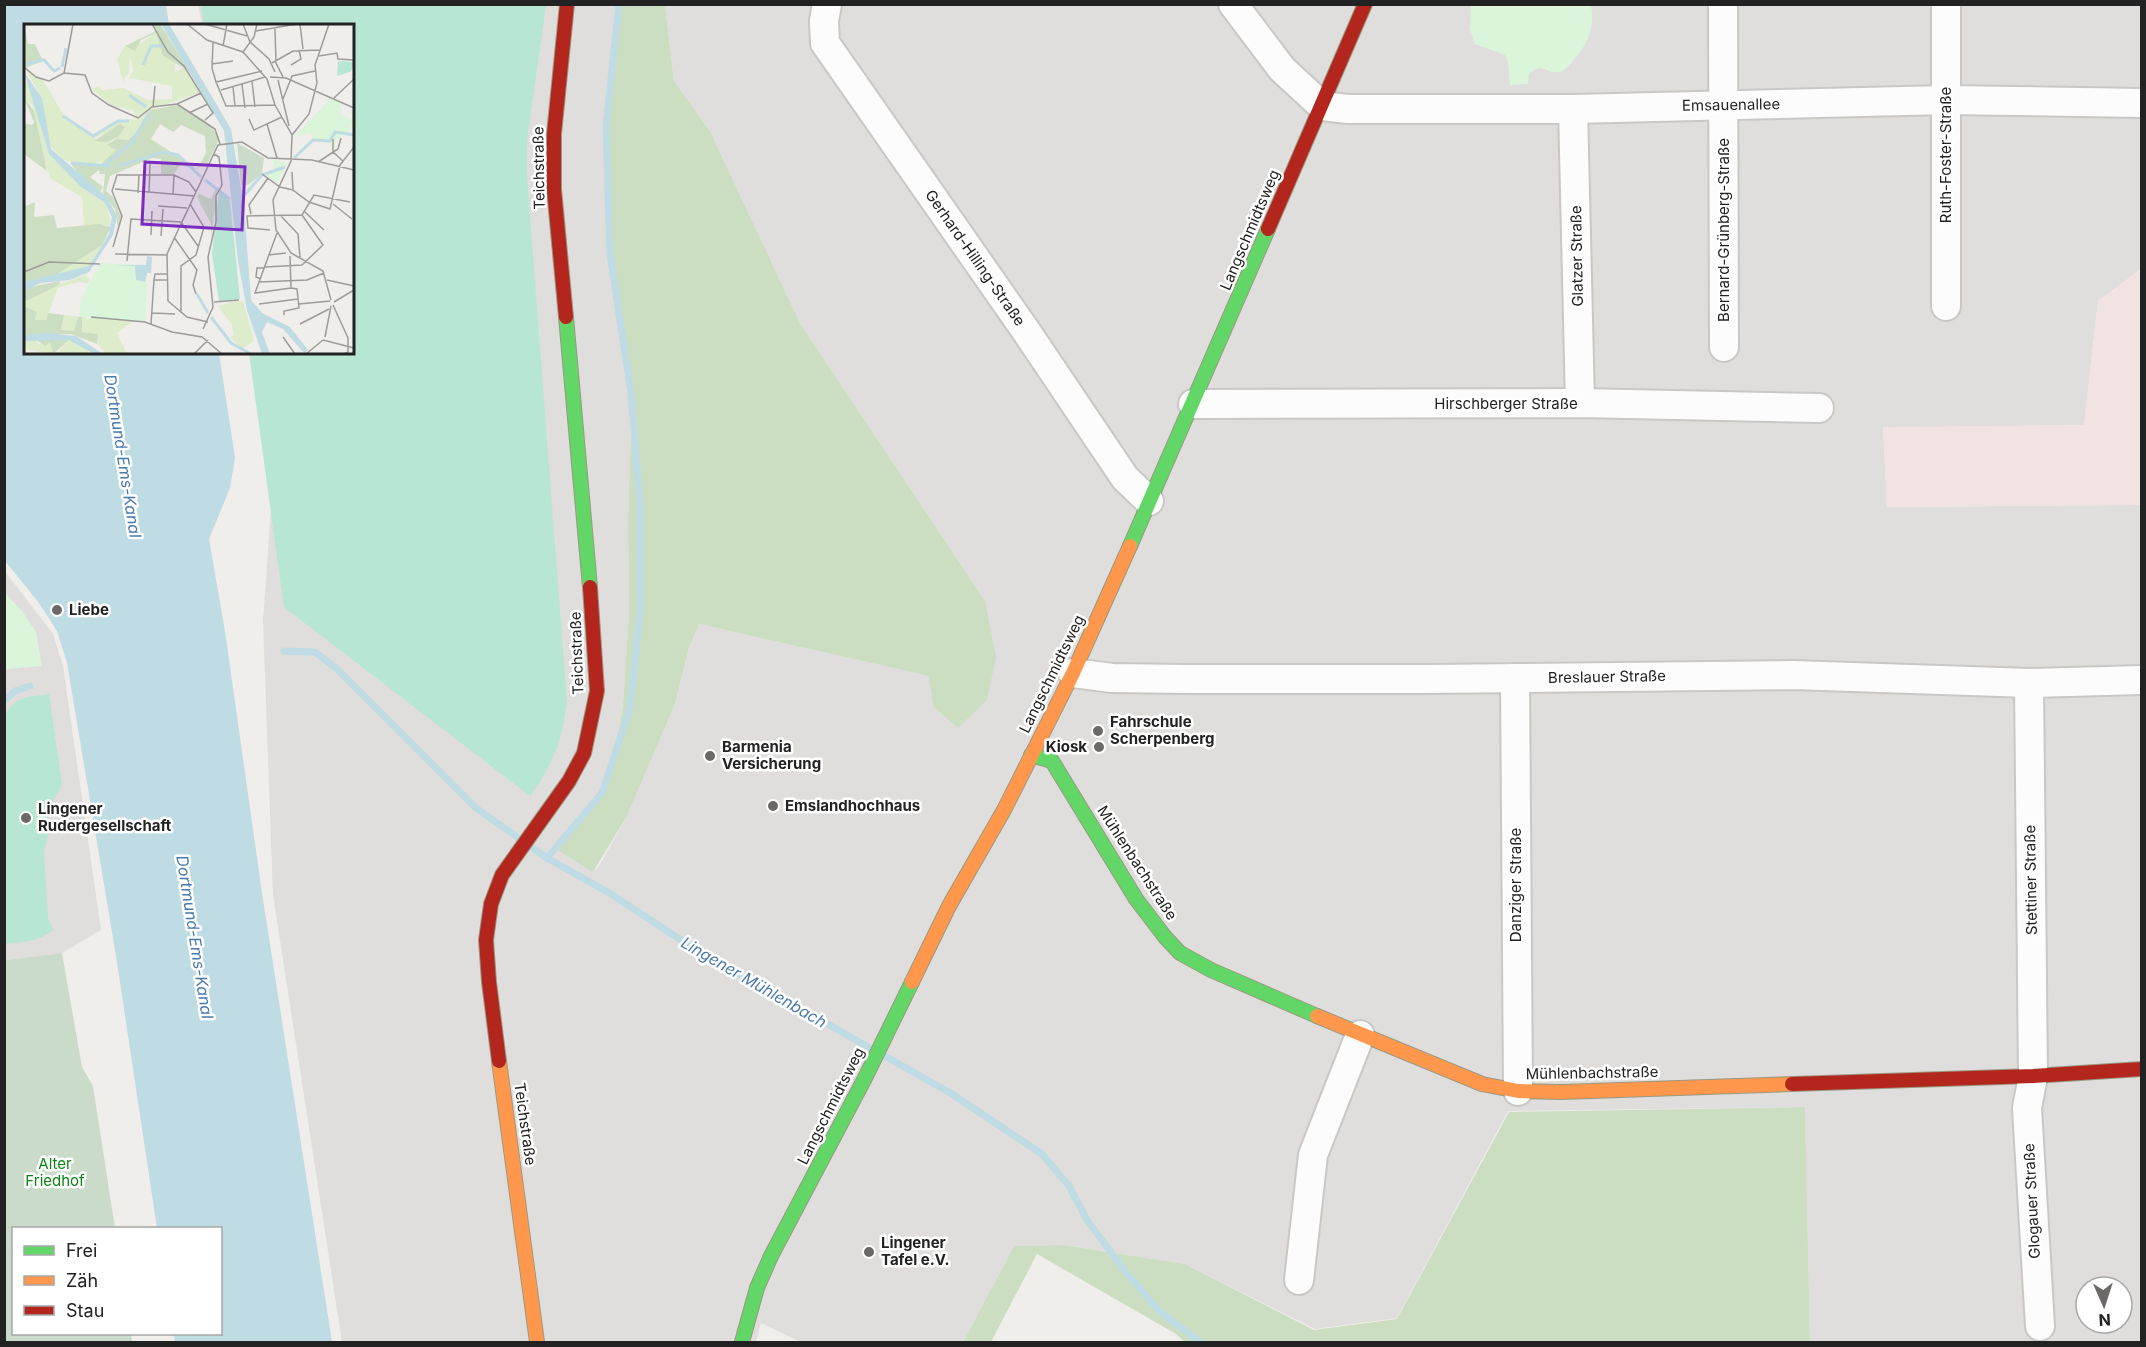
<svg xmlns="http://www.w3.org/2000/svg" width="2146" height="1347" viewBox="0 0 2146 1347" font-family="Inter,sans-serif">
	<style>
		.residential { fill: #dfdedc; fill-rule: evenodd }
		.commercial { fill: #f1e3e1 }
		.forest { fill: #cbdec1 }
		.cemetery { fill: #cadbca }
		.park { fill: #daf5da }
		.pitch { fill: #b7e6d2 }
		.water { fill: #bfdbe3 }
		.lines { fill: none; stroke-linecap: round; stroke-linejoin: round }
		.stream { stroke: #bfdbe3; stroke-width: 7 }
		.street-casing { stroke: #c9c8c7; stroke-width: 32 }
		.fast-casing { stroke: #999a82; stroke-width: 16 }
		.slow-casing { stroke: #999a82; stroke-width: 16 }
		.jam-casing { stroke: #999a82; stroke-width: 16 }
		.street { stroke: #fdfcfc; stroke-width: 28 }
		.fast { stroke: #63d668; stroke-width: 14 }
		.slow { stroke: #ff974d; stroke-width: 14 }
		.jam { stroke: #b3261e; stroke-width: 14 }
		.poi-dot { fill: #6a6968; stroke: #fff; stroke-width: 2 }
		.labels { text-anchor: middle; stroke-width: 5; stroke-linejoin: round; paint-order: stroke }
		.street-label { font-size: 15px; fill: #222; stroke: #fff }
		.poi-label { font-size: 15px; font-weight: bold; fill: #222; stroke: #fff; text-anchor: start }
		.park-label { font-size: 15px; fill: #0c8416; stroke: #fff }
		.water-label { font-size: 16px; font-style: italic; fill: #4a7aab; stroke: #fff }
		.inset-river { fill: none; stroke: #bfdbe3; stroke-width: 3 }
		.inset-road { fill: none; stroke: #9e9c9b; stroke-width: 1.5 }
		.view { fill: #7b2cbf; fill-opacity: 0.15; stroke: #7b2cbf; stroke-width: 3 }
		.inset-edge { fill: none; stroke: #222; stroke-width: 3 }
	</style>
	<rect width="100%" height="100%" fill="#f0eeeb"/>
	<!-- residential -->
	<g class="residential">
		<path d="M198 5H621L607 127 611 254 632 393 628 522 629 613 623 705 613 767 603 795 588 814 593 872 599 866 627 816 675 704 689 648 699 624 930 676 933 707 958 728 890 461 800 323 710 131 674 81 665 5H2141V269L2098 301 2084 425 1883 428 1887 507 2141 505V1342H1810L1805 1107 1508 1111 1397 1318 1315 1329 1185 1264 1064 1245 1014 1246 963 1342H801L761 1323 756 1342H342L273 895 263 621 274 469 352 352V26L202 25ZM2086 1287H2122V1323H2086Z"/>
		<polygon points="4,570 53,634 63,666 101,930 62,953 5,960"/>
	</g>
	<!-- commercial -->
	<polygon class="commercial" points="2141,269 2141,505 1887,507 1883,427 2084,425 2098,301"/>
	<!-- forest -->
	<g class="forest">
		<polygon points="621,5 665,5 674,81 710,131 800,323 985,601 996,657 987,700 958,728 933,707 929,676 699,624 689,648 675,704 627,816 593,872 557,850 603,795 613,767 623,705 629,613 628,522 632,393 611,254 607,127"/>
		<polygon points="1805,1107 1810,1342 1185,1342 1176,1334 1037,1254 991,1342 963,1342 1014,1246 1064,1245 1185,1264 1314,1330 1397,1319 1509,1112"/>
	</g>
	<!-- cemetery -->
	<polygon class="cemetery" points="62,953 82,1067 93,1086 115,1228 14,1228 14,1334 131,1334 132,1342 5,1342 5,960"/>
	<!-- park -->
	<g class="park">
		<path d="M1471 5H1591C1595 26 1588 45 1573 61 1569 65 1565 71 1559 72 1545 74 1543 61 1529 74L1528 84 1510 85 1508 62 1505 55 1475 44 1470 29Z"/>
		<polygon points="5,593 22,611 36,632 42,666 5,669"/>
	</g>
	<!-- pitch -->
	<g class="pitch">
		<path d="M201 5H546L527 140V177L567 702C561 745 555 760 530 796L284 607 249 353 352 352V26L204 25Z"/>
		<path d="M49 694 62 785 47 810 50 827 44 852 48 918 53 930C39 942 22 942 5 944V715C15 696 29 697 49 694Z"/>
	</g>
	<!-- water -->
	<polygon class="water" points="4,5 166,5 169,25 26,26 26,352 219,353 235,458 230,488 209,539 225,631 262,893 332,1342 175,1342 174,1334 220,1334 220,1228 157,1228 116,956 67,663 57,631 39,603 5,561"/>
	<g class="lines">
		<!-- stream -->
		<g class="stream">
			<polyline points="284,651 315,652 337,669 476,808 517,837"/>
			<polyline points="4,701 15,691 30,686"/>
			<polyline points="531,847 547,858 611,894 690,946 870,1048"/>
			<polyline points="547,858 602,793 630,708 640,612 640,504 631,393 610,254 606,126 619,4"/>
			<polyline points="885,1056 952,1094 1042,1154 1069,1186 1087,1220 1125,1271 1159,1311 1200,1342"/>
		</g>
		<!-- street casing -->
		<g class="street-casing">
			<g id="street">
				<polyline points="827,4 824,21 825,43 1026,331 1125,478 1149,501"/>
				<polyline points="1233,4 1282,69 1322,106 1348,109 1573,109 1946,100 2142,103"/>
				<polyline points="1723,4 1724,347"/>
				<polyline points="1573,109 1580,403"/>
				<polyline points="1946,306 1946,4"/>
				<polyline points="1193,404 1580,403 1819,408"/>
				<polyline points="1073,673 1112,678 1187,679 1426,679 1793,675 2029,683 2142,680"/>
				<polyline points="1515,678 1518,1091"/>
				<polyline points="2029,683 2033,1076 2027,1108 2040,1326"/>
				<polyline points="1299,1280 1313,1155 1360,1035"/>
			</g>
		</g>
		<!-- fast casing -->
		<g class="fast-casing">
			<g id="fast">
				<polyline points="566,317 590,587"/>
				<polyline points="1130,546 1268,229"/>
				<polyline points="1031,755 1052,761 1136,899 1165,937 1180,953 1211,970 1317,1016"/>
				<polyline points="742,1342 757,1288 771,1256 865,1078 912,982"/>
			</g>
		</g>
		<!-- slow casing -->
		<g class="slow-casing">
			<g id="slow">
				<polyline points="912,982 949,906 1004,810 1073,673 1130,546"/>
				<polyline points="1317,1016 1482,1084 1518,1091 1562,1092 1792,1084"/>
				<polyline points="499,1061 537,1342"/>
			</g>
		</g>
		<!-- jam casing -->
		<g class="jam-casing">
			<g id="jam">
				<polyline points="1268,229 1365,4"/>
				<polyline points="566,317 554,189 554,134 567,4"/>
				<polyline points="499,1061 489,982 486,940 491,904 502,875 569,781 584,753 597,691 590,587"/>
				<polyline points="1792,1084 2033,1076 2142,1069"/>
			</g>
		</g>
		<!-- street -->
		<use href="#street" class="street"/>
		<!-- fast -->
		<use href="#fast" class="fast"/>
		<!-- slow -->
		<use href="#slow" class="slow"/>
		<!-- jam -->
		<use href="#jam" class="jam"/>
	</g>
	<!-- markers -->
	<g class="poi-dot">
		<circle cx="57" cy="610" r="6"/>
		<circle cx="1098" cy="731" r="6"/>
		<circle cx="1099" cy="747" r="6"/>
		<circle cx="710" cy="756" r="6"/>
		<circle cx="773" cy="806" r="6"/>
		<circle cx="26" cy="818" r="6"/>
		<circle cx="869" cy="1252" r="6"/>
	</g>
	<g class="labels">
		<!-- street labels -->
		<g class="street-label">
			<text transform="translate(1731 105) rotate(-1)" y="5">Emsauenallee</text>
			<text transform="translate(1946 155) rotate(-90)" y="5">Ruth-Foster-Straße</text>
			<text transform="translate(539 168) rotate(-91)" y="5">Teichstraße</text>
			<text transform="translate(1250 230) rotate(-67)" y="5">Langschmidtsweg</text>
			<text transform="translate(1724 230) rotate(-90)" y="5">Bernard-Grünberg-Straße</text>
			<text transform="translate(1577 256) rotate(-91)" y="5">Glatzer Straße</text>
			<text transform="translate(975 258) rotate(55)" y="5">Gerhard-Hilling-Straße</text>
			<text x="1506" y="409">Hirschberger Straße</text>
			<text transform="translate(577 653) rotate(-92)" y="5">Teichstraße</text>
			<text transform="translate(1052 674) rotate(-64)" y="5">Langschmidtsweg</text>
			<text transform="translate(1607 677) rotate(-1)" y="5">Breslauer Straße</text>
			<text transform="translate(1137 863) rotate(57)" y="5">Mühlenbachstraße</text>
			<text transform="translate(2031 880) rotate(-91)" y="5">Stettiner Straße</text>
			<text transform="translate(1516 885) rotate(-90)" y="5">Danziger Straße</text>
			<text transform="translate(1592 1073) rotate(-1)" y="5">Mühlenbachstraße</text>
			<text transform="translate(831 1106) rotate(-63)" y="5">Langschmidtsweg</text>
			<text transform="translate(525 1124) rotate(82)" y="5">Teichstraße</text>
			<text transform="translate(2032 1201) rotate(-93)" y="5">Glogauer Straße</text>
		</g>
		<!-- poi labels -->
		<g class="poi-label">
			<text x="69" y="615">Liebe</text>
			<text x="1110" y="727">Fahrschule<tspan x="1110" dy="17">Scherpenberg</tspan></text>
			<text x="722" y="752">Barmenia<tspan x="722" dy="17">Versicherung</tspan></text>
			<text x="1087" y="752" text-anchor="end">Kiosk</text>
			<text x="785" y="811">Emslandhochhaus</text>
			<text x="38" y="814">Lingener<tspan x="38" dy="17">Rudergesellschaft</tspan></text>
			<text x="881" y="1248">Lingener<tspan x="881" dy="17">Tafel e.V.</tspan></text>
		</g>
		<!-- park labels -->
		<g class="park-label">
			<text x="55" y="1169">Alter<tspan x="55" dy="17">Friedhof</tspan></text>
		</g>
		<!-- water labels -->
		<g class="water-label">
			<text transform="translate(123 456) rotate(81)" y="6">Dortmund-Ems-Kanal</text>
			<text transform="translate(195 937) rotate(81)" y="6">Dortmund-Ems-Kanal</text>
			<text transform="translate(754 982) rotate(30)" y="6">Lingener Mühlenbach</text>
		</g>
	</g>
	<!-- overview -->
	<g transform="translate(24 24)">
		<rect width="330" height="330" fill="#f0eeeb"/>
		<path d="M132 9 139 32 151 38V48L160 43 177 68 126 86 119 101 103 116 92 115 99 100 70 115 88 116 84 121 92 126 85 136 71 139 76 141 61 143 39 135 25 121 18 74 0 43 19 56 40 92 69 112 93 97 113 95 109 86 89 82 68 66 74 62 78 66 99 64 124 76 148 75V62L105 54 109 47 106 30 105 48 99 58 93 35 101 22 108 25ZM0 56 7 65 25 130 57 163 83 181 87 201H60L58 173 27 155 12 112 9 81 0 75ZM78 221 65 242 30 252 31 249ZM61 251 66 255 64 259 54 258 34 264 22 296H11L13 288 0 282 1 275 16 267ZM212 277H219L229 312 230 317 218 325 206 313 210 311 208 301 194 282ZM40 291 62 293V296L69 293 109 297 93 309 103 330H83L73 320 75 316 63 309 37 306ZM12 316 14 320 26 318 29 330 0 325V317ZM45 316 61 322 66 330H33Z" fill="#ddeccb"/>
		<path d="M0 0 4 20H11L19 37 1 44ZM128 0H136L165 47 139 32 132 9 117 16 111 27 101 22 98 32 101 22 132 7ZM0 74 10 87 23 147 0 130V99L8 101 10 98ZM153 81 182 97 195 113 193 120 183 141 178 139 174 145 156 141 150 150H137V135L128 134 86 152 82 167 89 173 97 192 94 204 91 185 79 169 81 150H76L75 146 66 153 79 163 76 168 62 159 47 140 76 141 92 126 83 121 92 115 104 116 119 101 126 86ZM136 100 149 108 157 101 181 112 182 129 173 145 127 115ZM96 100 101 103 94 113 83 118 70 117ZM192 164 194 165 187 214V200L173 173 175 170 187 175ZM11 178 10 193 30 191 33 204 75 200 87 203 78 221 30 252 0 258V183ZM36 257 35 261 0 278V267L6 263ZM0 282 13 288 11 296H22L24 289 40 291 37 306 50 307 54 293H58V308L74 310 73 320 47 310 0 311ZM21 314 28 315 45 316 29 330 26 318 22 322 12 316Z" fill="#cbdec1" fill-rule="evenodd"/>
		<path d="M213 119 240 134 238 150 224 161H217Z" fill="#cadbca"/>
		<path d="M306 75 316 78 317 90 330 96 323 110 313 115 310 127 308 120 290 116 286 108 269 114ZM248 135 264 139 253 159 240 150 251 146ZM76 239 122 241 127 249H123L122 298 55 292 57 275Z" fill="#daf5da"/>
		<path d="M314 37 330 38V42L326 48 313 52ZM195 167 206 177 216 275 195 277 188 229Z" fill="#b7e6d2"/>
		<path d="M137 0H145L207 105 220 182 227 276 238 289 266 303 284 326 280 329 259 305 243 298 238 308 246 330H238L223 286 214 237 200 107ZM0 48 18 74 27 125 84 174 93 193 89 211 65 248 46 256 16 259 0 267V258L65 242 85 210 88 193 81 179 57 163 25 130ZM123 232 128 233 127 249H123L121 258 112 256 111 242 89 241H122ZM24 309 52 312 79 330H70L45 316 0 317V311Z" fill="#bfdbe3"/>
		<path class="inset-river" d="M0 40 20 36 30 47 36 44M119 41 127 22H138M38 43 42 24M105 71 122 83M39 92 69 112 94 97H105M270 134 289 116 306 117 311 108 330 111M47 139 87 142M81 141 109 117 125 89M94 142 139 128 154 131 177 153M181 156 206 175M218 174 238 151 261 143M173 270 184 289M187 293 207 319 227 330"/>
		<path class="inset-road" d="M49 0 40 49 61 51 68 69 85 81 114 94 128 83 153 80 177 69M128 0 144 28 160 42 189 89 181 96M163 0 183 16 219 28 243 55M181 0 223 12M219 0 226 18 245 35 251 48M276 0 279 25M251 5 252 39 259 53M232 7 273 0M189 19 188 44 192 58 238 47M199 22 203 0M219 28 230 13 233 0M295 32 313 29 314 35 330 36M248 39 269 27 296 26M188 40 209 37M267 41 277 35 275 26M0 43 12 53 25 57 40 49M246 53 262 54 330 84M243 55 251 81 268 111 267 137 249 176 252 206 267 229 299 247 307 276M254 56 265 102M228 57 231 83M192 58 202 82 251 81M218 60 221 84M209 63 211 82M197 66 241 53M310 74 330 55M259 75 268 52 291 47M153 80 191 105 196 120M129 83 131 62M165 89 184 80M225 95 230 106 258 93M243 100 253 134M268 111 285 90 293 59 291 41 305 0M309 115V128L319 137M294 138 314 125 317 114M268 148 269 166 285 178 306 185 316 141 330 123M238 150 256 163 269 166M91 165 170 172M114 169 115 151M125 169 126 139M149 170 150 151M309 180 328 195M134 182 163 184M281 188 300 206M227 190 225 181 244 154M256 191 274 210 276 234M278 191 290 171 326 178M157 198 174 222M246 206 224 204 223 192 278 191M253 209 231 269 267 264M127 211 128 187M137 212 139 185M150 213 173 246 169 261 172 270M89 223 98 192 88 167 93 151H150L165 158 172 168M91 230 143 231M244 231 262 229M266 232 267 264M103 237 107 195 157 198M241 243 278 241 299 221 278 191M0 248 25 238 76 240M237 255 232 253 233 244H241M130 256 131 250H143M303 256 330 262M235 258 283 256 300 249M190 278 215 276M310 278 330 266M235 280 274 275M275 280 306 277M309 281 324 314V328L320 330M128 289 151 290M157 289V242L172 231 180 203 166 180M260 291V287L275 284 273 265 267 264M67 293 121 298 148 308 178 313 198 330M184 298 163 293 144 277 143 230 194 121 218 118 244 134 288 136 330 146M127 300 130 256H143M276 300 305 285M179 305 189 283 184 233 192 198V172L198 161 195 133 190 130M259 313 271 330M301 313 307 282M299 316 330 324M170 330 184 316M282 330 299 316"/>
		<path class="view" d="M121 138 221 143 218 206 118 200Z"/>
		<rect width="330" height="330" class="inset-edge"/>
	</g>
	<!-- border -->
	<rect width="2146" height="1347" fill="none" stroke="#222222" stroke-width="12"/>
	<!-- legend -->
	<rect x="12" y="1227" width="210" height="108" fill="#ffffff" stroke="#a7a7a7" stroke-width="1.5"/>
	<rect x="24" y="1246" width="30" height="9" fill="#63d668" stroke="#a7a7a7" stroke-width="1.5"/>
	<text x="66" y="1257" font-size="18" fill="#222222">Frei</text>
	<rect x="24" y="1276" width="30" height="9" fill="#ff974d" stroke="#a7a7a7" stroke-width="1.5"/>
	<text x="66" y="1287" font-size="18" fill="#222222">Zäh</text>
	<rect x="24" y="1306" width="30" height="9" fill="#b3261e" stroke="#a7a7a7" stroke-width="1.5"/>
	<text x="66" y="1317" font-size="18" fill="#222222">Stau</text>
	<!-- north arrow -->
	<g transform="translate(2104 1305) rotate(177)"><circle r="28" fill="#ffffff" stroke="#a7a7a7" stroke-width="1.5"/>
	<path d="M0-4.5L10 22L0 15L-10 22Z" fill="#6a6968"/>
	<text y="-9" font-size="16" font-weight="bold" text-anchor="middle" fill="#222222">N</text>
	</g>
</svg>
